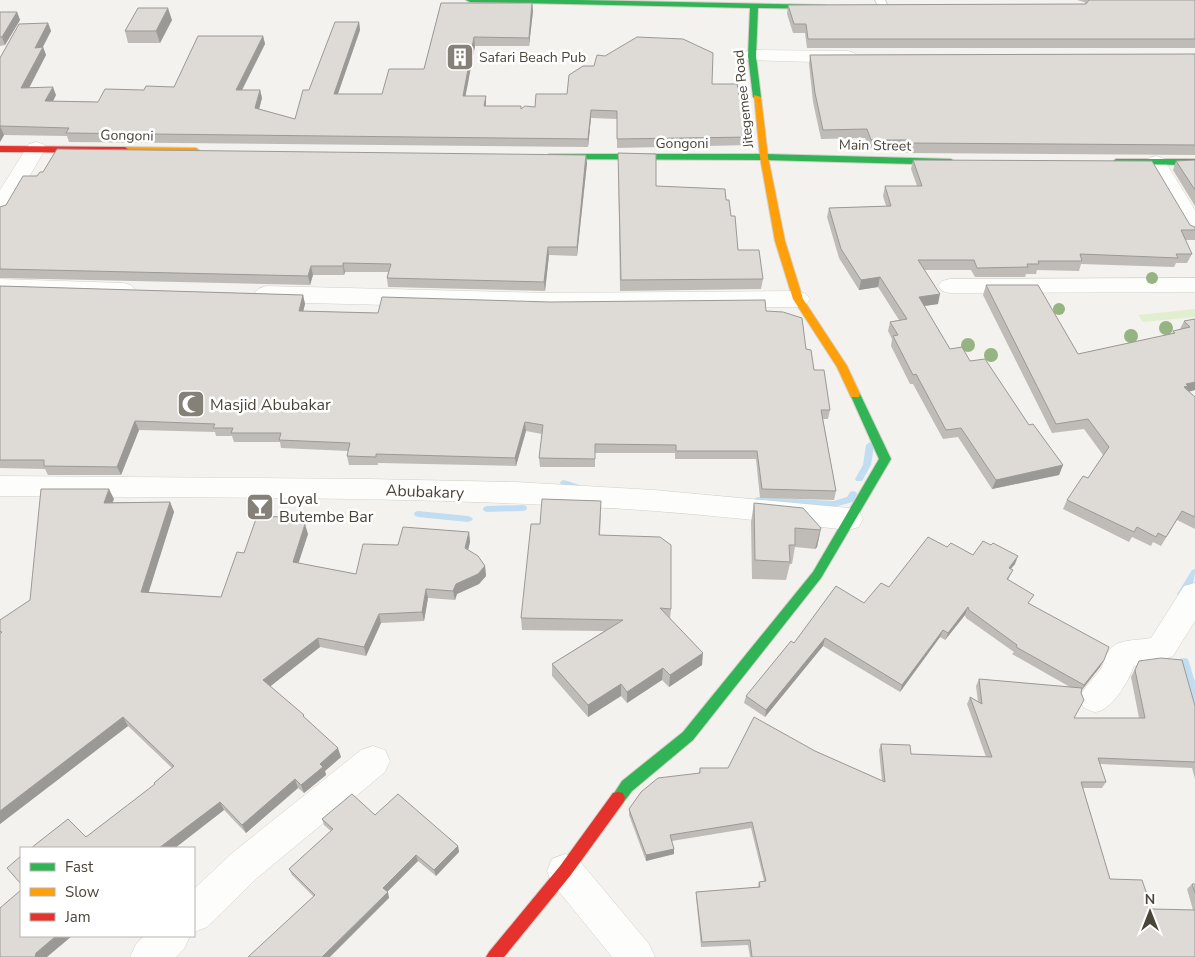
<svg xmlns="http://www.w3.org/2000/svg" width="1195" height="957" viewBox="0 0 1195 957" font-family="'Nunito Sans',sans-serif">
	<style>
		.green { fill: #e1eecf }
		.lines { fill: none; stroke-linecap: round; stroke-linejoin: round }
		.stream { fill: #c0ddf1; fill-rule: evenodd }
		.lane-casing { stroke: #d2d0cb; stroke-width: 2 }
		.street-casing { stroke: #d2d0cb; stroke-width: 1 }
		.fast-casing { stroke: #d3cfc5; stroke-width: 2 }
		.slow-casing { stroke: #d3cfc5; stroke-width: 2 }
		.jam-casing { stroke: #d3cfc5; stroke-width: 2 }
		.lane { fill: #fdfdfc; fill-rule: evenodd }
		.street { fill: #fdfdfc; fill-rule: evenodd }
		.fast { fill: #30b455; fill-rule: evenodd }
		.slow { fill: #ff9f0a; fill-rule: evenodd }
		.jam { fill: #e5322d; fill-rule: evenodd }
		.tree { fill: #96b382 }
		.wall { fill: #bfbcb8 }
		.shaded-wall { fill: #9b9996 }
		.building { fill: #dedbd6; stroke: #9b9996 }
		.labels { text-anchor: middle; stroke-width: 5; stroke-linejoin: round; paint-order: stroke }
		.far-poi-label { font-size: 14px; fill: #4b4439; stroke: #fff; text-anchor: start }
		.far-street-label { font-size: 14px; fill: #4b4439; stroke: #fff }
		.poi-label { font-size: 16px; fill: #4b4439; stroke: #fff; text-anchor: start }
		.street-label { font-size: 16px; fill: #4b4439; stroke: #fff }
	</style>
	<rect width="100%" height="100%" fill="#f4f2ee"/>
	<!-- green -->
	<polygon class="green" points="1195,309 1195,317 1143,322 1138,315"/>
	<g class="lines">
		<!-- stream -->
		<g class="stream">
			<polygon points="870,442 874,445 871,465 862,481 856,481 855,479 863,465 866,445"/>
			<polygon points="564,480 586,487 587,489 586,491 583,492 561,485 560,483 561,481"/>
			<polygon points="853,491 856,492 857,494 853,502 834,507 758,503 755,502 754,500 755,498 758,497 834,501 847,497 850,492"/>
			<polygon points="523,505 526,506 527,508 526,510 523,511 487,512 484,511 483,509 484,507 487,506"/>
			<polygon points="418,511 468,516 471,517 473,519 471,521 468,522 418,517 415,516 414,514 415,512"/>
			<path d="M1195 569C1195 579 1191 599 1179 597L1177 594 1179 591 1192 570Z"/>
			<polygon points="1184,658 1188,659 1189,662 1195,682 1195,703 1191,702 1190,699 1179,662 1180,659"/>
		</g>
		<!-- lane casing -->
		<g class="lane-casing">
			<polygon id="lane" points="875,0 885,0 888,7 880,9"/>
		</g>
		<!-- street casing -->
		<g class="street-casing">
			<g id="street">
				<polygon points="752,50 848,51 855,53 857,57 855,61 848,63 745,60 743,56 745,52"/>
				<polygon points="36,142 43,144 46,148 8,213 0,215 0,190 29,144"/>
				<polygon points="1156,156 1163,158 1195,210 1195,236 1187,234 1184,229 1146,162 1149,158"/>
				<polygon points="1195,278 1195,292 950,293 942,291 938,286 942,281 950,279"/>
				<polygon points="0,279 123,283 131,285 135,290 131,295 123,297 0,293"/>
				<polygon points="266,286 550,293 798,291 806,294 810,299 806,304 798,307 550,309 266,302 258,299 254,294 258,289"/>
				<path d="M0 476 368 479 515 482 654 490 849 508 859 511 863 519 859 527 849 530C763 521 676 511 589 507 393 496 196 498 0 496Z"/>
				<path d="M1195 583V621L1173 656 1153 664 1134 666C1129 680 1112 711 1095 712 1092 712 1087 709 1084 708L1079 698C1084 687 1093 680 1100 670 1104 665 1104 657 1108 652 1117 638 1136 641 1151 638L1184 586Z"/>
				<polygon points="373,746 385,750 390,761 385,772 257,878 207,927 194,932 194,889 231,854 361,750"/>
				<polygon points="565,854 578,859 649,944 655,957 612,957 552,883 547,871 552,859"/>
				<polygon points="144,936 190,936 184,949 176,957 130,957 136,944"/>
			</g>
		</g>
		<!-- fast casing -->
		<g class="fast-casing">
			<g id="fast">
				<polygon points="466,0 579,0 825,5 829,7 825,9 758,8 756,56 761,97 757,99 753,97 748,56 750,8 470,2"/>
				<polygon points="549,154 764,154 951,159 955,162 951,165 764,160 546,159 545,157"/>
				<polygon points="1116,159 1195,159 1195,165 1113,164 1112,162"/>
				<polygon points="855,390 860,394 891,459 821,578 693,740 632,791 623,803 618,804 613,803 611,798 622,781 683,732 813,572 879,459 850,394"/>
			</g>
		</g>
		<!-- slow casing -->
		<g class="slow-casing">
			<g id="slow">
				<polygon points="754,95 761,97 768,157 785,241 803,299 847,366 860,394 859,397 851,397 837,367 793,299 775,241 760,157"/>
				<polygon points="125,147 196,148 200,151 196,154 122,152 122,148"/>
			</g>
		</g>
		<!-- jam casing -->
		<g class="jam-casing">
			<g id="jam">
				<polygon points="0,146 125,147 129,150 125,153 0,152"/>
				<polygon points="618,792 623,793 625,798 623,803 570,876 504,957 486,957 489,952 560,866 613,793"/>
			</g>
		</g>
		<!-- lane -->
		<use href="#lane" class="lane"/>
		<!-- street -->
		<use href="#street" class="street"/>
		<!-- fast -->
		<use href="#fast" class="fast"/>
		<!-- slow -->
		<use href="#slow" class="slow"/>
		<!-- jam -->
		<use href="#jam" class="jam"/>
	</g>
	<!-- trees -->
	<g class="tree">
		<circle cx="1152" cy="278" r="6"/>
		<circle cx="1059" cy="309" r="6"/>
		<circle cx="1166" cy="328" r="7"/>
		<circle cx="1131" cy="336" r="7"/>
		<circle cx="968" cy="345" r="7"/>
		<circle cx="991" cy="355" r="7"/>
	</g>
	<!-- wall -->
	<g class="wall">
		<polygon points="1039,0 1195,0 1195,48 807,48 805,33 793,33 787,14 788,5 1086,4 1084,2 1077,0"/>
		<polygon points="441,3 532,3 533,11 529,46 475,46 465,96 486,96 486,106 522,109 535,107 567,94 712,84 739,95 751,137 750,145 617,148 617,119 591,118 588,147 69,142 67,136 4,135 0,142 0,58 48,23 51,31 43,47 46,55 29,87 56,95 53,101 98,102 144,90 174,87 263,36 265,44 242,90 260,90 262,98 259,109 295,119 309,90 359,22 360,30 338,94 382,94 424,69"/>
		<polygon points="0,12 17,12 20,20 5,45 0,46"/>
		<polygon points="172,20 160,43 128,43 125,31"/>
		<polygon points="1195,54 1195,155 906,153 905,149 869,149 865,138 821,139 813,102 809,64 810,55"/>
		<polygon points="618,153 656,186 726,200 731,216 738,250 763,279 761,289 620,291"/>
		<polygon points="586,155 587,163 577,256 549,255 545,291 388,287 387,278 388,272 345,272 344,275 313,275 310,285 0,278 0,207 6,205 37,176"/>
		<polygon points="913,160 1195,227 1195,240 1185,240 1192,254 1187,263 1176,263 1174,267 1081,264 1079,271 1037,270 1036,274 1026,274 1025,277 975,277 971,270 924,270 938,304 924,306 950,349 970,361 1029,425 1063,465 1059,475 992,489 958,437 943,439 913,384 910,384 891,346 892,339 888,331 890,322 899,320 878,287 859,290 839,258 827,217 829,208 886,206 883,196 885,186 917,186 911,169"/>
		<polygon points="1195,160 1195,206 1173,170 1176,161"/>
		<polygon points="986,285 1078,354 1172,334 1173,331 1180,329 1184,321 1195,319 1189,392 1195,397 1195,529 1177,520 1161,546 1153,542 1151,546 1132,537 1129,542 1063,509 1067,500 1088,478 1103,455 1084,429 1052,433 983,295"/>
		<polygon points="0,286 303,295 305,304 303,311 378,313 766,311 806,349 830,410 828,419 823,419 836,491 834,500 760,498 756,459 675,459 675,453 595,453 595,467 540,467 539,458 542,434 526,431 516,466 378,463 378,465 349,465 347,456 348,451 281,448 280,442 234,442 232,436 216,436 215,432 139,430 121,475 48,475 45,469 0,468"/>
		<polygon points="114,499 112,502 170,502 174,512 148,592 221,597 244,553 284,523 308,534 298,563 356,574 398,545 469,532 470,542 468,550 485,566 486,576 479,584 457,594 455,600 428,598 424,621 381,623 366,656 320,647 270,686 306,719 341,757 325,771 326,775 304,793 298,788 246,833 224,810 175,848 31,848 86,837 155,785 154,783 172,768 128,726 0,824 0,620 30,600"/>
		<polygon points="754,503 821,528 817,547 815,549 795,547 792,564 790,564 786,580 752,579 751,522"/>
		<polygon points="601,513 600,535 671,609 670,619 702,665 669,687 662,680 627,703 621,696 588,717 552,676 552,664 604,631 522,630 521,618 540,524"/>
		<polygon points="947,547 973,555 1015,564 1011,569 1013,570 1008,580 1030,604 1104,660 1100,667 1082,690 1074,718 1139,718 1131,677 1139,661 1195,706 1195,779 1192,768 1100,764 1106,782 1102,788 1083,788 1110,879 1152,909 1193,910 1187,889 1192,884 1195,884 1195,957 750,957 748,945 701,947 696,897 696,892 758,887 759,882 764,881 751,828 672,841 674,849 674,854 646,861 629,815 629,809 699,773 700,768 728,768 815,751 882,781 879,750 881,744 911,754 986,757 967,704 970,697 978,702 976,686 979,679 1070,687 1012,654 1014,652 966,618 965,615 945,640 940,637 900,692 823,646 765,717 744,703 746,696 794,643 864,603 889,587"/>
		<polygon points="375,815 458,846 459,852 436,876 418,861 387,892 389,898 313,896 292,875 289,869 331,831 324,825 322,819"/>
	</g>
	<!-- shaded-wall -->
	<g class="shaded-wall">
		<polygon points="532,3 533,11 529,46 529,38"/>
		<polygon points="168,8 172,20 160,43 156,31"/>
		<polygon points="17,12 20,20 5,45 2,37"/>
		<polygon points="359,22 360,30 335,102 334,94"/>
		<polygon points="48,23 51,31 38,56 35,48"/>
		<polygon points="263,36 265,44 238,98 236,90"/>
		<polygon points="474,37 475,46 464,104 463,96"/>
		<polygon points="43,47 46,55 25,96 21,88"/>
		<polygon points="53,87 56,95 49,109 45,101"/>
		<polygon points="260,90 262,98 257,117 255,108"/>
		<polygon points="486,96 486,104 484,114 484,106"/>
		<polygon points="591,110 591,118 588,147 588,139"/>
		<polygon points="0,126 4,135 0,142"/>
		<polygon points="586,155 587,163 577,256 577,247"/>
		<polygon points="548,247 549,255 545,291 544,282"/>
		<polygon points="343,263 345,272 344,275 343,266"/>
		<polygon points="311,266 313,275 310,285 308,276"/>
		<polygon points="880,277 878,287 859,290 861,280"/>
		<polygon points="940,294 938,304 917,307 919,297"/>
		<polygon points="303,295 305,304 301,320 299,311"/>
		<polygon points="1195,382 1195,390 1185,393 1179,397 1186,384"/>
		<polygon points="135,421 139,430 121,475 117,467"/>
		<polygon points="525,422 526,431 516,466 515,458"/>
		<polygon points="1063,465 1059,475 992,489 996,480"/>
		<polygon points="109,489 114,499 109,512 104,503"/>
		<polygon points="170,502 174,512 146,601 141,592"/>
		<polygon points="305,524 308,534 296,571 293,562"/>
		<polygon points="821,528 817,547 815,549 820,530"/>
		<polygon points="469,532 470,542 466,558 465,548"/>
		<polygon points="1018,556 1015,564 1005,575 1009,568"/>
		<polygon points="485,566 486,576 479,584 457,594 455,600 453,591 456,584"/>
		<polygon points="426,589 428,598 424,621 422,612"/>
		<polygon points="968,607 965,615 945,640 948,633"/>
		<polygon points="379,614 381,623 366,656 364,647"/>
		<polygon points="943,630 940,637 900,692 902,685"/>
		<polygon points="318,638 320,647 267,689 263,680"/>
		<polygon points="825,638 823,646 765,717 766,710"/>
		<polygon points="703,653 702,665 669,687 670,675"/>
		<polygon points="1104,660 1100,667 1080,692 1084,685"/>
		<polygon points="663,668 662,680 627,703 627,692"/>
		<polygon points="621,684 621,696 588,717 588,705"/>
		<polygon points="123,717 128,726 0,824 0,811"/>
		<polygon points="338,748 341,757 325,771 326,775 304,793 301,785 320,764"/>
		<polygon points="295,779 298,788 246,833 242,825"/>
		<polygon points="220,802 224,810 175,848 159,848"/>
		<polygon points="458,846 459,852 436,876 434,870"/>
		<polygon points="674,849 674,854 646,861 646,855"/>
		<polygon points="416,855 418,861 385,894 383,888"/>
		<polygon points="388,892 389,898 330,957 322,957"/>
		<polygon points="56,936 72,936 47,957 35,957 36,953"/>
	</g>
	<!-- building -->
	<g class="building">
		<polygon points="1089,0 1195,0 1195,39 808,39 806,24 794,24 788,5 1086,4"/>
		<polygon points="441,3 532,3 529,38 474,37 463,96 486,96 484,106 521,106 521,109 525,106 535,107 536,94 567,94 569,75 583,66 594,66 597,55 605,56 637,37 683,39 713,53 712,84 737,84 739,95 744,95 751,137 617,139 617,111 591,110 588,139 66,133 69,128 0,126 0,127 0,58 19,24 48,23 35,48 43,47 21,88 53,87 45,101 98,102 105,89 144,90 146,86 174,87 198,36 263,36 236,90 260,90 255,108 295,119 303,90 309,90 335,22 359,22 334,94 382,94 389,69 424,69"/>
		<polygon points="138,8 168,8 156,31 125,31"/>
		<polygon points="0,12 17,12 2,37 0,37"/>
		<polygon points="1195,54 1195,145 908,143 907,140 871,140 867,129 823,130 815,93 810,55"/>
		<polygon points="57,149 586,155 577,247 548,247 544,282 387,278 391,264 343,263 343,266 311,266 308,276 0,269 0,207 6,205 23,176 37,176 40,172 43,172"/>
		<polygon points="618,153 656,154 656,186 725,189 726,200 729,200 731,216 735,216 738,250 759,250 763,279 621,280"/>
		<polygon points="913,160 1152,161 1190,225 1195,227 1195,230 1181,230 1192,254 1176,254 1178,258 1080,254 1082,261 1038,261 1039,264 1027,264 1028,267 977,268 974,260 918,260 940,294 919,297 950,349 962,347 970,361 985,359 1029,425 1033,424 1063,465 996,480 961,428 946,430 916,374 913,375 893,336 898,335 890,322 907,319 880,277 861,280 841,249 829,208 891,206 885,186 922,186"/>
		<polygon points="1195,160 1195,190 1176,161"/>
		<polygon points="986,285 1038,285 1078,354 1175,333 1173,331 1190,327 1184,321 1195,319 1195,382 1186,384 1188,386 1184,387 1195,397 1195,517 1182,511 1166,537 1158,533 1156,537 1137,527 1134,532 1067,500 1083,476 1088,478 1109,447 1088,419 1056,424"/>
		<polygon points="0,286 303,295 299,311 378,313 382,297 550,302 765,300 766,311 783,312 802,318 806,349 811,350 814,370 824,370 830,410 821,410 836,491 762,489 757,451 676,451 676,445 595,444 595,459 539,458 543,425 525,422 515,458 376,454 376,457 347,456 350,443 279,440 281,433 231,433 233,428 213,428 215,424 135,421 117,467 44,466 44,460 0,460"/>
		<polygon points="41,489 109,489 104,503 170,502 141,592 221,597 237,552 244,553 257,516 282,517 280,522 305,524 293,562 356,574 363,544 398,545 403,527 469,532 465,548 478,556 485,566 478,574 456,584 453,591 426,589 422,612 379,614 364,647 318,638 263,680 304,715 303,716 338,748 320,764 323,767 301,785 295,779 242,825 220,802 159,848 31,848 68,819 86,837 155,784 154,783 174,766 123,717 0,811 0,634 2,632 0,631 0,620 30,600"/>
		<polygon points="542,499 601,501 599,535 660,537 671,545 671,609 660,608 703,653 670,675 663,668 627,692 621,684 588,705 552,664 623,620 521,618 531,524 540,524"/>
		<polygon points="754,503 803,508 821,528 820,530 795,528 795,545 789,545 790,562 755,560"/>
		<polygon points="928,537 947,547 951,543 973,555 983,541 991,545 993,543 1018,556 1009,568 1013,570 1007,579 1034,595 1028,603 1109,647 1104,660 1084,685 1016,647 1017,645 969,610 968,607 948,633 943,630 902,685 825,638 766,710 746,696 791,641 794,643 836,586 864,603 881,583 889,587"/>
		<polygon points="1161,658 1182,660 1195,706 1195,762 1098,758 1106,782 1081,782 1110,879 1142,880 1152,909 1195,910 1195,957 752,957 750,940 702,942 696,892 760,887 759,882 766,881 752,822 670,835 674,849 646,855 629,809 641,792 658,778 700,773 700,768 728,768 754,717 815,751 885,782 881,744 910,745 911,754 992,757 970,697 982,704 979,679 1082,688 1081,693 1084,700 1074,718 1145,718 1135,670 1139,661"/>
		<polygon points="352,794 375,815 398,794 458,846 434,870 416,855 383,888 388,892 322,957 248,957 315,895 289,869 333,829 322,819"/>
		<polygon points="21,856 21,884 7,868"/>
		<polygon points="1192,884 1195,884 1195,893"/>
		<polygon points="21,890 21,936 56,936 36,953 35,957 0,957 0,908"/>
	</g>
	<!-- icons -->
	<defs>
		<g id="building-square" transform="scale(1.4375)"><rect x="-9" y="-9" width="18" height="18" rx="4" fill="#868178" stroke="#fff"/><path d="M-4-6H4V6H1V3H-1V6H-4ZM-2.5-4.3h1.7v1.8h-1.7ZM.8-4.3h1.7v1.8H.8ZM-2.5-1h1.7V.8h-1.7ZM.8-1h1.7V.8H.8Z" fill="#fff"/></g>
		<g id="mosque-square" transform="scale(1.4375)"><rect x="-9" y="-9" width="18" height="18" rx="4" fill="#868178" stroke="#fff"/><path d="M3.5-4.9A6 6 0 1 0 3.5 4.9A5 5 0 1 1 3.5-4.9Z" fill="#fff"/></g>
		<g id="bar-square" transform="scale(1.4375)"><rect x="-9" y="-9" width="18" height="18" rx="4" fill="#868178" stroke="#fff"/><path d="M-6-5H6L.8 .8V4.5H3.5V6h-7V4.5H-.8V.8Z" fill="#fff"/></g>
	</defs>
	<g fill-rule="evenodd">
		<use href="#building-square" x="460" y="57"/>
		<use href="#mosque-square" x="191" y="404"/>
		<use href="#bar-square" x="260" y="507"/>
	</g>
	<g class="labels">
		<!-- far-poi labels -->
		<g class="far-poi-label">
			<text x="479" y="62">Safari Beach Pub</text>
		</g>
		<!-- far-street labels -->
		<g class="far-street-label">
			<text transform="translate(743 99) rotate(-96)" y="5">Jitegemee Road</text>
			<text transform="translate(127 135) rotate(1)" y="5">Gongoni</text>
			<text x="682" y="148">Gongoni</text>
			<text transform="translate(875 145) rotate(1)" y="5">Main Street</text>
		</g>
		<!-- poi labels -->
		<g class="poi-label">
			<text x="210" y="410">Masjid Abubakar</text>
			<text x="279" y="504">Loyal<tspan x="279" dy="18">Butembe Bar</tspan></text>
		</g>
		<!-- street labels -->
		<g class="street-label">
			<text transform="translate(425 491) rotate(2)" y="6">Abubakary</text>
		</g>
	</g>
	<!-- legend -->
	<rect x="20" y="847" width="175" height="90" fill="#ffffff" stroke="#b7b4b0"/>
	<rect x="30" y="863" width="25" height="8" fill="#30b455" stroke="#b7b4b0"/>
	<text x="65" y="872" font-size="15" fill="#4b4439">Fast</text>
	<rect x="30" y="888" width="25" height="8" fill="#ff9f0a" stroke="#b7b4b0"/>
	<text x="65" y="897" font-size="15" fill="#4b4439">Slow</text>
	<rect x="30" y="913" width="25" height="8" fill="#e5322d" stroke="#b7b4b0"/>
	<text x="65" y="922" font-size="15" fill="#4b4439">Jam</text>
	<!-- north arrow -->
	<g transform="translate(1150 912)" stroke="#ffffff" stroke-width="4" paint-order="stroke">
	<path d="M0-4L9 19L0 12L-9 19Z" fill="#4b4439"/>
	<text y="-8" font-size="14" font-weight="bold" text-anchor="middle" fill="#4b4439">N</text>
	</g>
</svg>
